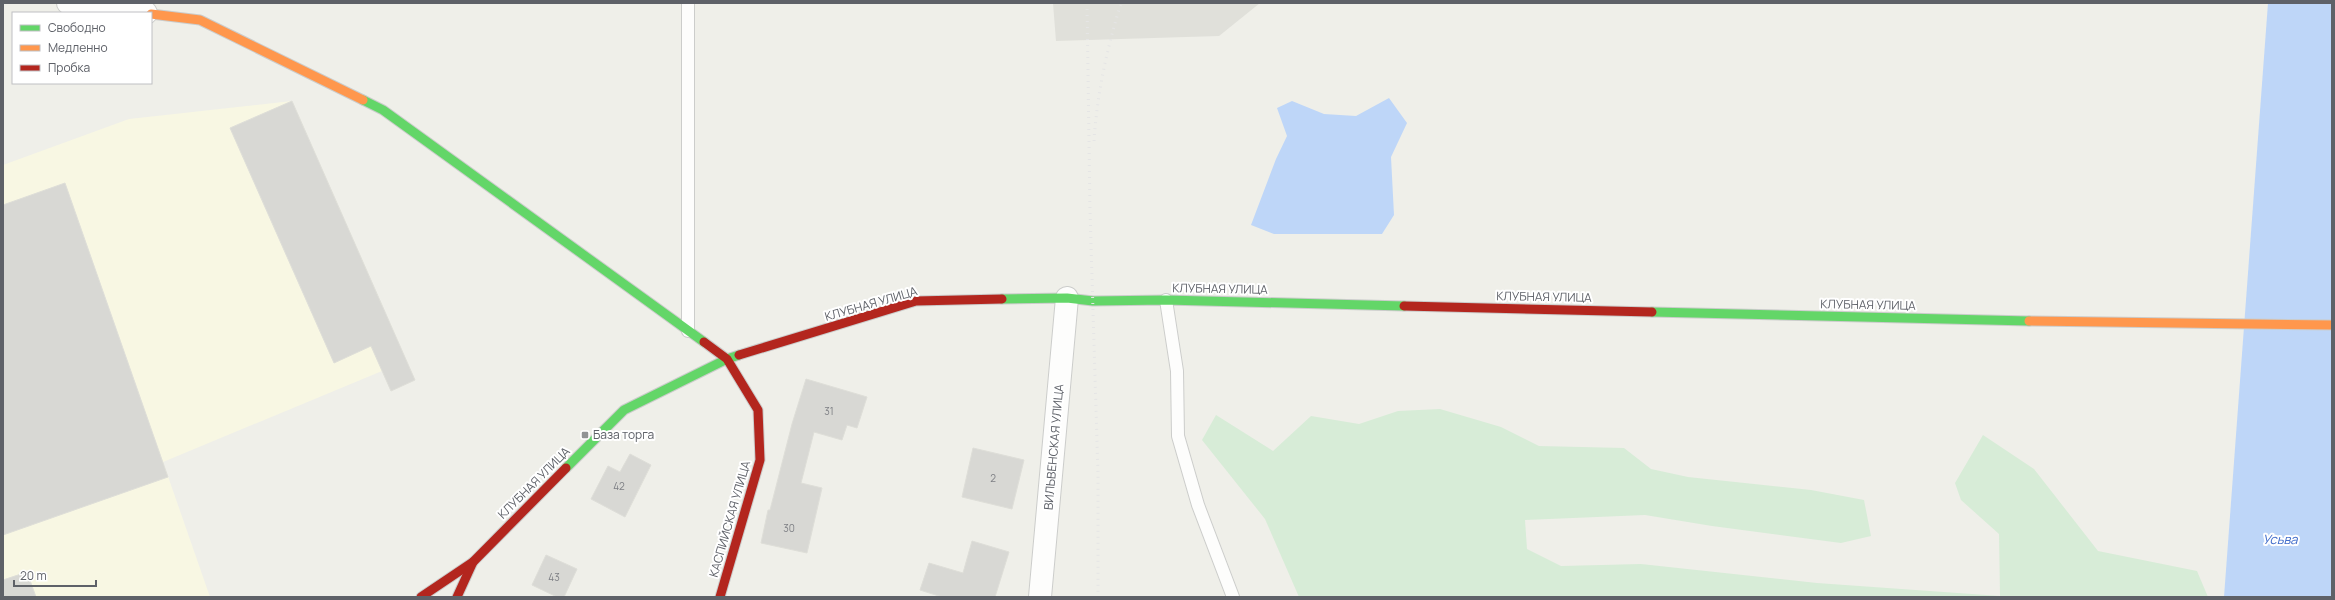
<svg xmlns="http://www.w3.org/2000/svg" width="2335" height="600" viewBox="0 0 2335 600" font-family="Manrope,sans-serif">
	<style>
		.commercial { fill: #f8f7e3 }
		.industrial { fill: #e0e0da }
		.green { fill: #d7ecd7 }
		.water { fill: #bed6f8 }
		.building { fill: #d8d8d4; stroke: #deded8 }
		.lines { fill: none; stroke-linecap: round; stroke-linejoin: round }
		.lane-casing { stroke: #cccdcb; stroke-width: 14 }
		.street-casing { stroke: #cccdcb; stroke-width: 24 }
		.fast-casing { stroke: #cbcccb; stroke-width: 11 }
		.slow-casing { stroke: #cbcccb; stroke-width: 11 }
		.jam-casing { stroke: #cbcccb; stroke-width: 11 }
		.lane { stroke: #fdfdfc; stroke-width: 12 }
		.street { stroke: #fdfdfc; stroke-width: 22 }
		.fast { stroke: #63d668; stroke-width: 9 }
		.slow { stroke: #ff974d; stroke-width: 9 }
		.jam { stroke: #b3261e; stroke-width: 9 }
		.rail { stroke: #e5e5e5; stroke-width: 3; stroke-dasharray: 1 5; stroke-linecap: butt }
		.poi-dot { fill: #919395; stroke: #fff; stroke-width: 1.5 }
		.labels { text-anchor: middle; stroke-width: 4; stroke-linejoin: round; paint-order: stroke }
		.number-label { font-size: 10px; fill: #7d7f84 }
		.street-label { font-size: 12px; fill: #5e6168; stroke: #fff }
		.poi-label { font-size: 12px; fill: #5e6168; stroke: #fff; text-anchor: start }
		.water-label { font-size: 13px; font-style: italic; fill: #436ecb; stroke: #fff }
	</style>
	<rect width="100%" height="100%" fill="#efefe9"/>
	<!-- commercial -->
	<polygon class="commercial" points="292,101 415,380 391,391 382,371 163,462 210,597 3,597 3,165 129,119"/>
	<!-- industrial -->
	<polygon class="industrial" points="1053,3 1260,3 1219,36 1056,41"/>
	<!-- green -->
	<polygon class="green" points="1440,409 1501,427 1539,446 1624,448 1651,469 1688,477 1811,490 1864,500 1871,536 1841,543 1712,526 1645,515 1525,520 1527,549 1561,566 1641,564 1817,583 2000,596 1999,534 1961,500 1955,483 1983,435 2034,469 2098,551 2197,571 2208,597 1299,597 1265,519 1202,440 1216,415 1273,451 1311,416 1359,424 1398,411"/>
	<!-- water -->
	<g class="water">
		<polygon points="2268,3 2332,3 2332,597 2224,597"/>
		<polygon points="1389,98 1407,123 1391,157 1394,215 1382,234 1274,234 1251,225 1276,159 1287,136 1277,108 1292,101 1324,114 1356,116"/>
	</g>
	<!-- building -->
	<g class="building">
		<polygon points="292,101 415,380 391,391 371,346 334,363 230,128"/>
		<polygon points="65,183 168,477 3,535 3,205"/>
		<polygon points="806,379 867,397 857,428 847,425 842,440 814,432 801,483 822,488 807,553 761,543 768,510 770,510 792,424"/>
		<polygon points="973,448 1024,460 1012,509 962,497"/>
		<polygon points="630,454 651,465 625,517 591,499 608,466 620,472"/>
		<polygon points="972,541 1009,552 995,597 942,597 920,590 929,563 963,573"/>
		<polygon points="546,555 577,569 564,597 557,597 532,585"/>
		<polygon points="27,572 36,597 3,597 3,580"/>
	</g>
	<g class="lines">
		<!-- lane casing -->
		<g class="lane-casing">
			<g id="lane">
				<polyline points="1166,300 1177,371 1178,436 1198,505 1233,597"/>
				<polyline points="688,331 688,3"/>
			</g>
		</g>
		<!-- street casing -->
		<g class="street-casing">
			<g id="street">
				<polyline points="68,3 146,13"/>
				<polyline points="1040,597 1067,298"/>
			</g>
		</g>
		<!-- fast casing -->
		<g class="fast-casing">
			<g id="fast">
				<polyline points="363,100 383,110 704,342"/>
				<polyline points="1002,299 1067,298 1093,301 1166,300 1404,306"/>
				<polyline points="1652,312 2029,321"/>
				<polyline points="566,468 624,410 727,359 739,355"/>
			</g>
		</g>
		<!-- slow casing -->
		<g class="slow-casing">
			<g id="slow">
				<polyline points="151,14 200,20 363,100"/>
				<polyline points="2029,321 2332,325"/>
			</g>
		</g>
		<!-- jam casing -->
		<g class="jam-casing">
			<g id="jam">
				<polyline points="1404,306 1652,312"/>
				<polyline points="704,342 727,359 758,410 760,460 720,597"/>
				<polyline points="739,355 916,301 1002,299"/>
				<polyline points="421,597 473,562 566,468"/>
				<polyline points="457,597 473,562"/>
			</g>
		</g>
		<!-- lane -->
		<use href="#lane" class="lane"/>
		<!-- street -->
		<use href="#street" class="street"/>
		<!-- fast -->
		<use href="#fast" class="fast"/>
		<!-- slow -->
		<use href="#slow" class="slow"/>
		<!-- jam -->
		<use href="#jam" class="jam"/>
		<!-- rail -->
		<g class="rail">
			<polyline points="1087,3 1090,211 1098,475 1098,597"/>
			<path d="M1094 141C1097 94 1107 48 1121 3"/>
		</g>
	</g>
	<!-- markers -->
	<rect class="poi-dot" x="581" y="431" width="8" height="8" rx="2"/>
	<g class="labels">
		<!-- number labels -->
		<g class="number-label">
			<text x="829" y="415">31</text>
			<text x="993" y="482">2</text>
			<text x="619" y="490">42</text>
			<text x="789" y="532">30</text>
			<text x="554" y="581">43</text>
		</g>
		<!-- street labels -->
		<g class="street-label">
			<text transform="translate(1220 289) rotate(1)" y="4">КЛУБНАЯ УЛИЦА</text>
			<text transform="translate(1544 297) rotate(1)" y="4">КЛУБНАЯ УЛИЦА</text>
			<text transform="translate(871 304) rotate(-16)" y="4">КЛУБНАЯ УЛИЦА</text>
			<text transform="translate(1868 305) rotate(1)" y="4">КЛУБНАЯ УЛИЦА</text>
			<text transform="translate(1054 447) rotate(-85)" y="4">ВИЛЬВЕНСКАЯ УЛИЦА</text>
			<text transform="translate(534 483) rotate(-45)" y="4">КЛУБНАЯ УЛИЦА</text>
			<text transform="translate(730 519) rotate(-74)" y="4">КАСПИЙСКАЯ УЛИЦА</text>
		</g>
		<!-- poi labels -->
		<g class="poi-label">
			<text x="593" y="439">База торга</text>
		</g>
		<!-- water labels -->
		<g class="water-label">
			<text x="2280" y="544">Усьва</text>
		</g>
	</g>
	<!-- border -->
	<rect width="2335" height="600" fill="none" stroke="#5e6168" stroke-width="8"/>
	<!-- legend -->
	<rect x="12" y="12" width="140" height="72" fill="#ffffff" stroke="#bfc0c3"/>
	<rect x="20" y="25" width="20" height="6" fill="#63d668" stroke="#bfc0c3"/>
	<text x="48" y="32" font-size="12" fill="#5e6168">Свободно</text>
	<rect x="20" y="45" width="20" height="6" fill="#ff974d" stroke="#bfc0c3"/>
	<text x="48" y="52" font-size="12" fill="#5e6168">Медленно</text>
	<rect x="20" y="65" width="20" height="6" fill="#b3261e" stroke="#bfc0c3"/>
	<text x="48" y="72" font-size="12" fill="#5e6168">Пробка</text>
	<!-- scale -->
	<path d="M14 580v6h82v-6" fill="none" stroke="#5e6168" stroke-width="2"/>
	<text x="20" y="580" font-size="12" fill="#5e6168" stroke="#ffffff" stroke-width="3" paint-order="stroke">20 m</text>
</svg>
